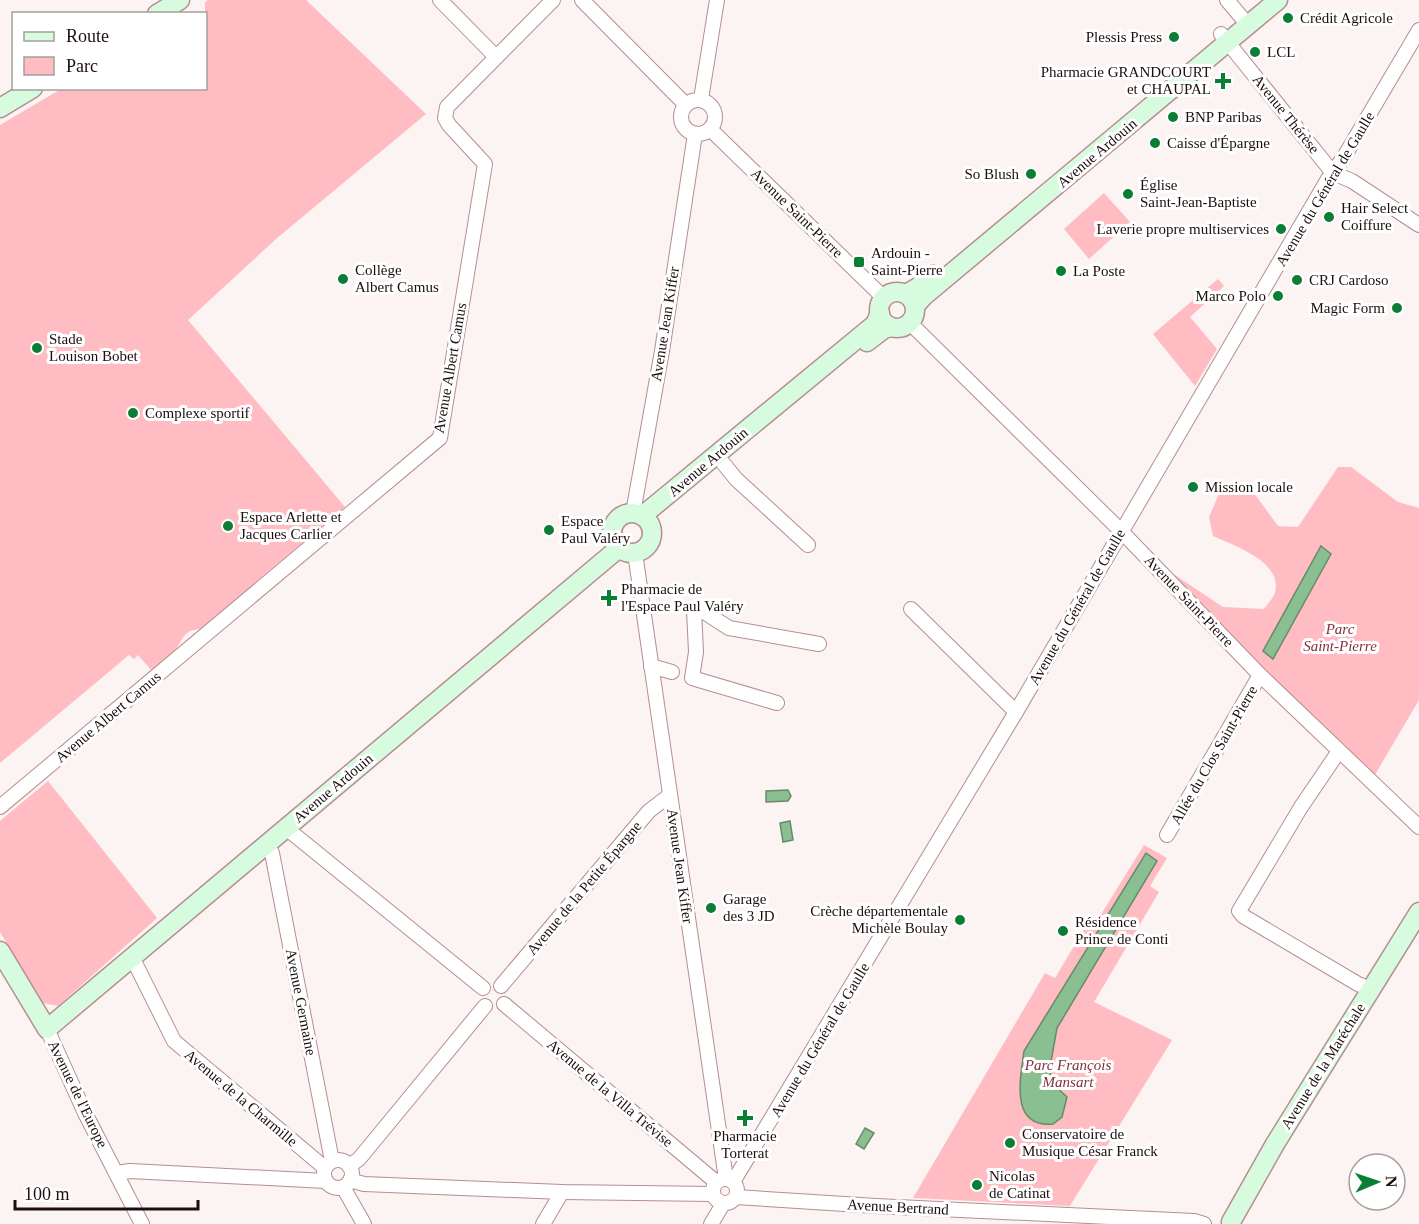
<svg xmlns="http://www.w3.org/2000/svg" width="1419" height="1224" viewBox="0 0 1419 1224" font-family="Georgia,serif">
	<style>
		.green { fill: #ffbcc3 }
		.water { fill: #89bf91; stroke: #688a6a; stroke-width: 1.5 }
		.lines { fill: none; stroke-linecap: round; stroke-linejoin: round }
		.street-casing { stroke: #b68e91; stroke-width: 16 }
		.secondary-casing { stroke: #b68e91; stroke-width: 21 }
		.street { stroke: #fff; stroke-width: 14 }
		.secondary { stroke: #d6fbde; stroke-width: 18 }
		.poi-dot { fill: #0b7e35; stroke: #fff; stroke-width: 2 }
		.labels { text-anchor: middle; stroke-width: 6; stroke-linejoin: round; paint-order: stroke }
		.poi-label { font-size: 15px; fill: #1c0e0f; stroke: #fff; text-anchor: start }
		.street-label { font-size: 15px; fill: #1c0e0f; stroke: #fff }
		.park-label { font-size: 15px; font-style: italic; fill: #842f3e; stroke: #fff }
	</style>
	<rect width="100%" height="100%" fill="#fcf3f3"/>
	<!-- green -->
	<g class="green">
		<path d="M208 0H306L426 114 276 239 188 320 345 507 200 629C181 631 184 640 175 650 168 657 159 663 151 670L138 655 134 659 129 655 0 763V125L61 89 206 88 205 2Z"/>
		<polygon points="1104,193 1130,222 1089,259 1064,229"/>
		<polygon points="1218,279 1224,286 1190,317 1217,349 1195,386 1153,334"/>
		<path d="M1338 467H1351L1398 502 1419 508V700L1373 778 1171 581 1175 575 1223 607 1264 609C1267 605 1273 598 1275 593 1283 561 1234 546 1213 536L1209 517 1219 494 1235 489 1254 493 1278 526 1298 527Z"/>
		<polygon points="48,781 157,918 58,1006 42,1003 0,932 0,821"/>
		<polygon points="1144,845 1167,858 1150,886 1159,892 1094,1002 1172,1040 1070,1206 913,1198 1045,973 1055,978 1086,926 1092,929"/>
	</g>
	<!-- water -->
	<g class="water">
		<polygon points="1321,546 1331,554 1273,659 1263,651"/>
		<polygon points="788,790 791,796 788,801 766,802 766,791"/>
		<polygon points="790,821 793,840 783,842 780,823"/>
		<path d="M1146 853 1157 861 1057 1028 1050 1067 1051 1077 1052 1083 1067 1097 1062 1117 1053 1124C1010 1128 1020 1080 1024 1051Z"/>
		<polygon points="865,1128 874,1133 864,1149 856,1144"/>
	</g>
	<g class="lines">
		<!-- street casing -->
		<g class="street-casing">
			<g id="street">
				<polyline points="440,0 496,57"/>
				<polyline points="582,0 685,104"/>
				<polyline points="1227,0 1248,25"/>
				<polyline points="1221,34 1333,173 1352,181 1419,225"/>
				<polyline points="701,99 717,0"/>
				<circle cx="698" cy="117" r="17"/>
				<polyline points="710,129 884,298"/>
				<polyline points="910,323 1121,531 1260,675 1419,827"/>
				<polyline points="723,463 736,479 808,545"/>
				<polyline points="633,513 662,351 695,134"/>
				<polyline points="635,553 726,1179"/>
				<polyline points="911,609 1016,712"/>
				<polyline points="651,666 672,672"/>
				<polyline points="777,703 692,678 696,652 694,610 698,608 729,628 819,644"/>
				<polyline points="1339,751 1301,807 1239,911 1243,916 1358,984 1370,989"/>
				<polyline points="0,807 440,438 485,164 449,125 445,118 447,107 553,0"/>
				<polyline points="286,828 483,988"/>
				<polyline points="1167,835 1260,675"/>
				<polyline points="266,845 272,853 332,1161"/>
				<polyline points="132,957 174,1041 325,1168"/>
				<polyline points="501,986 649,811 670,795"/>
				<polyline points="504,1004 716,1182"/>
				<polyline points="47,1029 85,1113 142,1224"/>
				<circle cx="338" cy="1174" r="14"/>
				<polyline points="349,1166 359,1159 485,1006"/>
				<polyline points="117,1173 130,1171 326,1181"/>
				<circle cx="725" cy="1191" r="12"/>
				<polyline points="350,1180 364,1184 562,1192 712,1194"/>
				<polyline points="733,1182 1016,712 1328,179 1344,157 1419,30"/>
				<polyline points="343,1187 364,1224"/>
				<polyline points="736,1197 876,1206 1194,1221 1204,1224"/>
				<polyline points="543,1224 562,1192"/>
				<polyline points="711,1224 723,1204"/>
			</g>
		</g>
		<!-- secondary casing -->
		<g class="secondary-casing">
			<g id="secondary">
				<polyline points="157,14 180,0"/>
				<polyline points="0,108 33,88"/>
				<circle cx="897" cy="310" r="18"/>
				<polyline points="906,294 918,287 933,275"/>
				<polyline points="915,306 924,296 1278,0"/>
				<polyline points="867,342 884,329 891,327"/>
				<circle cx="632" cy="533" r="20"/>
				<polyline points="642,516 875,324 880,313"/>
				<polyline points="0,951 47,1029 619,548"/>
				<polyline points="1231,1222 1275,1144 1419,912"/>
			</g>
		</g>
		<!-- street -->
		<use href="#street" class="street"/>
		<!-- secondary -->
		<use href="#secondary" class="secondary"/>
	</g>
	<!-- markers -->
	<g class="poi-dot">
		<circle cx="1288" cy="18" r="6"/>
		<circle cx="1174" cy="37" r="6"/>
		<circle cx="1255" cy="52" r="6"/>
		<path d="M1220 72h6v6h6v6h-6v6h-6v-6h-6v-6h6z"/>
		<circle cx="1173" cy="117" r="6"/>
		<circle cx="1155" cy="143" r="6"/>
		<circle cx="1031" cy="174" r="6"/>
		<circle cx="1128" cy="194" r="6"/>
		<circle cx="1329" cy="217" r="6"/>
		<circle cx="1281" cy="229" r="6"/>
		<rect x="853" y="256" width="12" height="12" rx="3"/>
		<circle cx="1061" cy="271" r="6"/>
		<circle cx="343" cy="279" r="6"/>
		<circle cx="1297" cy="280" r="6"/>
		<circle cx="1278" cy="296" r="6"/>
		<circle cx="1397" cy="308" r="6"/>
		<circle cx="37" cy="348" r="6"/>
		<circle cx="133" cy="413" r="6"/>
		<circle cx="1193" cy="487" r="6"/>
		<circle cx="228" cy="526" r="6"/>
		<circle cx="549" cy="530" r="6"/>
		<path d="M606 589h6v6h6v6h-6v6h-6v-6h-6v-6h6z"/>
		<circle cx="711" cy="908" r="6"/>
		<circle cx="960" cy="920" r="6"/>
		<circle cx="1063" cy="931" r="6"/>
		<path d="M742 1109h6v6h6v6h-6v6h-6v-6h-6v-6h6z"/>
		<circle cx="1010" cy="1143" r="6"/>
		<circle cx="977" cy="1185" r="6"/>
	</g>
	<g class="labels">
		<!-- poi labels -->
		<g class="poi-label">
			<text x="1300" y="23">Crédit Agricole</text>
			<text x="1162" y="42" text-anchor="end">Plessis Press</text>
			<text x="1267" y="57">LCL</text>
			<text x="1211" y="77" text-anchor="end">Pharmacie GRANDCOURT<tspan x="1211" dy="17">et CHAUPAL</tspan></text>
			<text x="1185" y="122">BNP Paribas</text>
			<text x="1167" y="148">Caisse d'Épargne</text>
			<text x="1019" y="179" text-anchor="end">So Blush</text>
			<text x="1140" y="190">Église<tspan x="1140" dy="17">Saint-Jean-Baptiste</tspan></text>
			<text x="1341" y="213">Hair Select<tspan x="1341" dy="17">Coiffure</tspan></text>
			<text x="1269" y="234" text-anchor="end">Laverie propre multiservices</text>
			<text x="871" y="258">Ardouin -<tspan x="871" dy="17">Saint-Pierre</tspan></text>
			<text x="355" y="275">Collège<tspan x="355" dy="17">Albert Camus</tspan></text>
			<text x="1073" y="276">La Poste</text>
			<text x="1309" y="285">CRJ Cardoso</text>
			<text x="1266" y="301" text-anchor="end">Marco Polo</text>
			<text x="1385" y="313" text-anchor="end">Magic Form</text>
			<text x="49" y="344">Stade<tspan x="49" dy="17">Louison Bobet</tspan></text>
			<text x="145" y="418">Complexe sportif</text>
			<text x="1205" y="492">Mission locale</text>
			<text x="240" y="522">Espace Arlette et<tspan x="240" dy="17">Jacques Carlier</tspan></text>
			<text x="561" y="526">Espace<tspan x="561" dy="17">Paul Valéry</tspan></text>
			<text x="621" y="594">Pharmacie de<tspan x="621" dy="17">l'Espace Paul Valéry</tspan></text>
			<text x="723" y="904">Garage<tspan x="723" dy="17">des 3 JD</tspan></text>
			<text x="948" y="916" text-anchor="end">Crèche départementale<tspan x="948" dy="17">Michèle Boulay</tspan></text>
			<text x="1075" y="927">Résidence<tspan x="1075" dy="17">Prince de Conti</tspan></text>
			<text x="1022" y="1139">Conservatoire de<tspan x="1022" dy="17">Musique César Franck</tspan></text>
			<text x="745" y="1141" text-anchor="middle">Pharmacie<tspan x="745" dy="17">Torterat</tspan></text>
			<text x="989" y="1181">Nicolas<tspan x="989" dy="17">de Catinat</tspan></text>
		</g>
		<!-- street labels -->
		<g class="street-label">
			<text transform="translate(1286 114) rotate(51)" y="5">Avenue Thérèse</text>
			<text transform="translate(1097 153) rotate(-40)" y="5">Avenue Ardouin</text>
			<text transform="translate(1325 189) rotate(-59)" y="5">Avenue du Général de Gaulle</text>
			<text transform="translate(797 213) rotate(44)" y="5">Avenue Saint-Pierre</text>
			<text transform="translate(665 324) rotate(-81)" y="5">Avenue Jean Kiffer</text>
			<text transform="translate(450 368) rotate(-80)" y="5">Avenue Albert Camus</text>
			<text transform="translate(708 462) rotate(-40)" y="5">Avenue Ardouin</text>
			<text transform="translate(1189 601) rotate(46)" y="5">Avenue Saint-Pierre</text>
			<text transform="translate(1077 607) rotate(-60)" y="5">Avenue du Général de Gaulle</text>
			<text transform="translate(108 717) rotate(-40)" y="5">Avenue Albert Camus</text>
			<text transform="translate(1214 755) rotate(-60)" y="5">Allée du Clos Saint-Pierre</text>
			<text transform="translate(333 788) rotate(-40)" y="5">Avenue Ardouin</text>
			<text transform="translate(680 866) rotate(82)" y="5">Avenue Jean Kiffer</text>
			<text transform="translate(584 888) rotate(-50)" y="5">Avenue de la Petite Épargne</text>
			<text transform="translate(301 1002) rotate(79)" y="5">Avenue Germaine</text>
			<text transform="translate(820 1040) rotate(-59)" y="5">Avenue du Général de Gaulle</text>
			<text transform="translate(1323 1066) rotate(-58)" y="5">Avenue de la Maréchale</text>
			<text transform="translate(610 1093) rotate(40)" y="5">Avenue de la Villa Trévise</text>
			<text transform="translate(78 1094) rotate(64)" y="5">Avenue de l'Europe</text>
			<text transform="translate(241 1098) rotate(40)" y="5">Avenue de la Charmille</text>
			<text transform="translate(898 1207) rotate(3)" y="5">Avenue Bertrand</text>
		</g>
		<!-- park labels -->
		<g class="park-label">
			<text x="1340" y="634">Parc<tspan x="1340" dy="17">Saint-Pierre</tspan></text>
			<text x="1068" y="1070">Parc François<tspan x="1068" dy="17">Mansart</tspan></text>
		</g>
	</g>
	<!-- legend -->
	<rect x="12" y="12" width="195" height="78" fill="#ffffff" stroke="#a49f9f" stroke-width="1.5"/>
	<rect x="24" y="32" width="30" height="9" fill="#d6fbde" stroke="#a49f9f" stroke-width="1.5"/>
	<text x="66" y="42" font-size="18" fill="#1c0e0f">Route</text>
	<rect x="24" y="57" width="30" height="18" fill="#ffbcc3" stroke="#a49f9f" stroke-width="1.5"/>
	<text x="66" y="72" font-size="18" fill="#1c0e0f">Parc</text>
	<!-- north arrow -->
	<g transform="translate(1377 1182) rotate(88)"><circle r="28" fill="#ffffff" stroke="#a49f9f" stroke-width="1.5"/>
	<path d="M0-4.5L10 22L0 15L-10 22Z" fill="#0b7e35"/>
	<text y="-9" font-size="16" font-weight="bold" text-anchor="middle" fill="#1c0e0f">N</text>
	</g>
	<!-- scale -->
	<path d="M15 1200v9h183v-9" fill="none" stroke="#1c0e0f" stroke-width="3"/>
	<text x="24" y="1200" font-size="18" fill="#1c0e0f" stroke="#ffffff" stroke-width="4.5" paint-order="stroke">100 m</text>
</svg>
